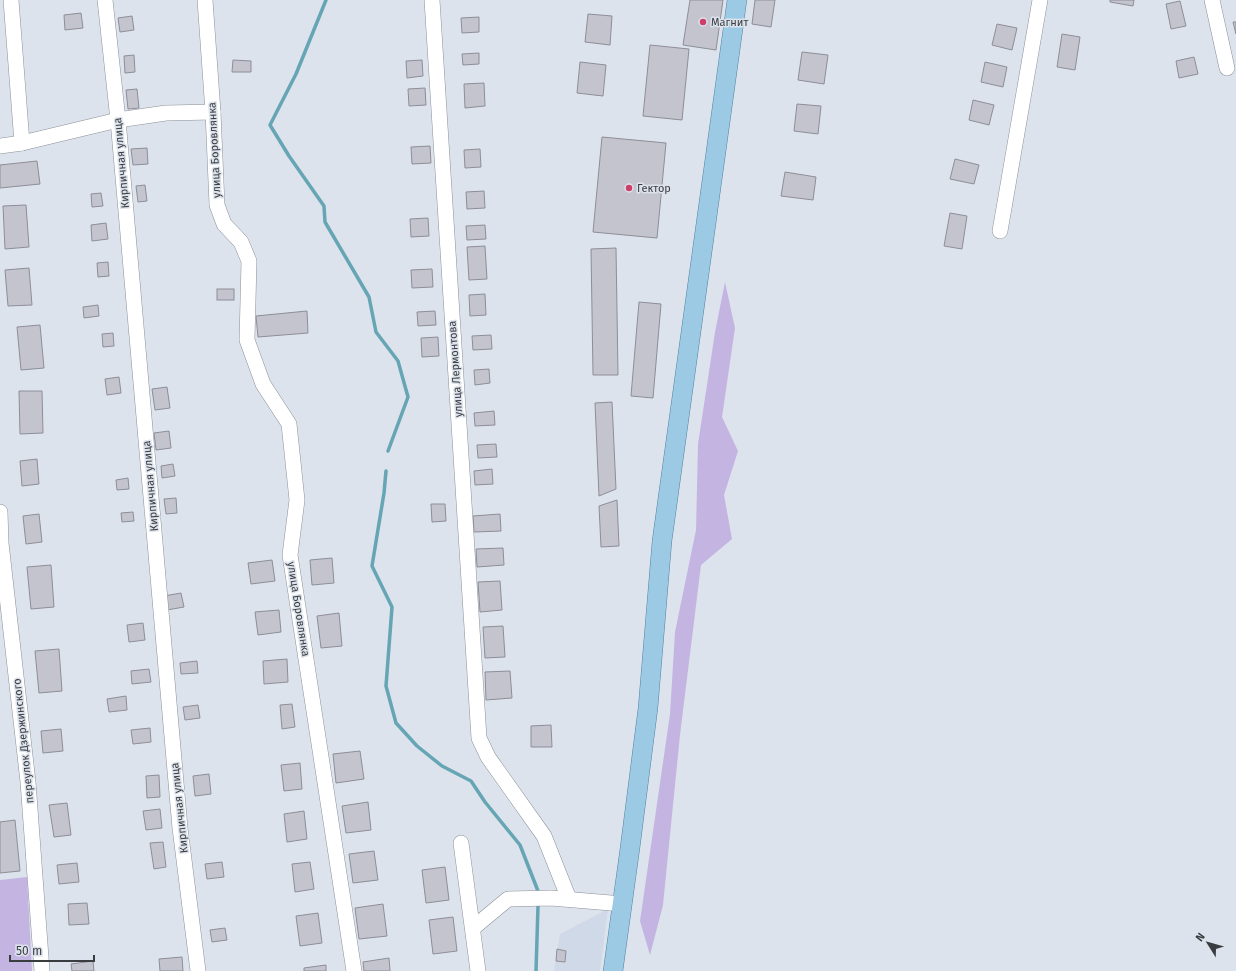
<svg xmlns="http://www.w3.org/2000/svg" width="1236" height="971" viewBox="0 0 1236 971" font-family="'Fira Sans',sans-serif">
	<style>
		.built { fill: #cfd9e8 }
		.green { fill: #c4b4e2 }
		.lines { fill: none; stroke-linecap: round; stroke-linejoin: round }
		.stream { stroke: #66a5b4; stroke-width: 3.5 }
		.building { fill: #c3c4ce; stroke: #8d8e97 }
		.minor-casing { stroke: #8b9199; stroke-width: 16 }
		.major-casing { stroke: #4f82a0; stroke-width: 20 }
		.minor { stroke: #fff; stroke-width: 15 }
		.major { stroke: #9ccae5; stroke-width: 19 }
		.poi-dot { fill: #cd3f6a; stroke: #dde3ec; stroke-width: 1.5 }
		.labels { text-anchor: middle; stroke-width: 3; stroke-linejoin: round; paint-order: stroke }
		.poi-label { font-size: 11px; fill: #3a3d40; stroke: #dde3ec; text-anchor: start }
		.street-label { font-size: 11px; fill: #3a3d40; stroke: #dde3ec }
	</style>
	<rect width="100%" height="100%" fill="#dde3ec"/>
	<!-- built -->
	<polygon class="built" points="608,909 600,971 554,971 560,934"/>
	<!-- green -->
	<g class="green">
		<polygon points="725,282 735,328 722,417 738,451 724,495 732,539 701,565 680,735 663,905 650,955 640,921 670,714 675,632 696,530 698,444 715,332"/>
		<polygon points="27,877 32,971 0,971 0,880"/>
	</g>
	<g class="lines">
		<!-- stream -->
		<g class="stream">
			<polyline points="326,0 296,74 270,125 289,156 324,206 325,222 369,297 376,332 398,361 408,397 388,451"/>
			<polyline points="386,471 384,493 372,566 392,607 386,686 396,723 417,746 442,766 471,781 485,802 520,845 538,891"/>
			<polyline points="536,971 538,906"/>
		</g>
	</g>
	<!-- building -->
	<g class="building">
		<polygon points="690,0 723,0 716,50 683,45"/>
		<polygon points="755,0 775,0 771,27 752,24"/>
		<polygon points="1110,0 1134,0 1133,6 1110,2"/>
		<polygon points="1180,1 1186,26 1171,29 1166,4"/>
		<polygon points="81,13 83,28 65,30 64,15"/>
		<polygon points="588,14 612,16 610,45 585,42"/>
		<polygon points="132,16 134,30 120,32 118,18"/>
		<polygon points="479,17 479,32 462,33 461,18"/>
		<polygon points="1233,22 1236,22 1236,34"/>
		<polygon points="997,24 1017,28 1012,50 992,45"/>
		<polygon points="1062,34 1080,37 1075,70 1057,67"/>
		<polygon points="650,45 689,49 682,120 643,116"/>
		<polygon points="802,52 828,55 824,84 798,80"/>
		<polygon points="479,53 479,64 463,65 462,54"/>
		<polygon points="134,55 135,72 125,73 124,56"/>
		<polygon points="1194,57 1198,74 1179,78 1176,61"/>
		<polygon points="233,60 251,61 251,72 232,72"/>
		<polygon points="422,60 423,76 407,78 406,61"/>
		<polygon points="580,62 606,65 603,96 577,93"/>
		<polygon points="985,62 1007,67 1003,87 981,82"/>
		<polygon points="484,83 485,106 465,108 464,84"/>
		<polygon points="425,88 426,105 409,106 408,89"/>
		<polygon points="137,89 139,108 128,109 126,90"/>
		<polygon points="973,100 994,105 989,125 969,120"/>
		<polygon points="797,104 821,106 818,134 794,131"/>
		<polygon points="602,137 666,143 657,238 593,232"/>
		<polygon points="430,146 431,163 412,164 411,147"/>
		<polygon points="147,148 148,164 133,165 131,149"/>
		<polygon points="480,149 481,167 465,168 464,150"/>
		<polygon points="955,159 979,165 974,184 950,179"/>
		<polygon points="37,161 40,184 0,188 0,165"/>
		<polygon points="785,172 816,177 813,200 781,196"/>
		<polygon points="145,185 147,201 138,202 136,186"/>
		<polygon points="484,191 485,208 467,209 466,192"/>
		<polygon points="101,193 103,206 92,207 91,194"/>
		<polygon points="26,205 29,247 5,249 3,206"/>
		<polygon points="950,213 967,216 962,249 944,246"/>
		<polygon points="428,218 429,236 411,237 410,219"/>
		<polygon points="106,223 108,239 92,241 91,225"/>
		<polygon points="485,225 486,239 467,240 466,226"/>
		<polygon points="485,246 487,279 469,280 467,247"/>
		<polygon points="616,248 618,375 593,375 591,249"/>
		<polygon points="108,262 109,276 98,277 97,263"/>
		<polygon points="29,268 32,305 8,306 5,270"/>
		<polygon points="432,269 433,287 412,288 411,270"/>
		<rect x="217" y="289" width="17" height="11"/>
		<polygon points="485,294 486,315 470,316 469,295"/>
		<polygon points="639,302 661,304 653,398 631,396"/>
		<polygon points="98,305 99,316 84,318 83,307"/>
		<polygon points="307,311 308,333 258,337 256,316"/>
		<polygon points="435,311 436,325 418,326 417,312"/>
		<polygon points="40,325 44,368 21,370 17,327"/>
		<polygon points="113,333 114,346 103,347 102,334"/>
		<polygon points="491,335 492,349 473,350 472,336"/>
		<polygon points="438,337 439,356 422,357 421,338"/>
		<polygon points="489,369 490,383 475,385 474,370"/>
		<polygon points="119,377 121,393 107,395 105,379"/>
		<polygon points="167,387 170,408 155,410 152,389"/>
		<polygon points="19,391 42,391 43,433 20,434"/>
		<polygon points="612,402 616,489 599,496 595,403"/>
		<polygon points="494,411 495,425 475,426 474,413"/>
		<polygon points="169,431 171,448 156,450 154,433"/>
		<polygon points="496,444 497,457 478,458 477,445"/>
		<polygon points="37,459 39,484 22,486 20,461"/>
		<polygon points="173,464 175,476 162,478 161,466"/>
		<polygon points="492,469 493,484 475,485 474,471"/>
		<polygon points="128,478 129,489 117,490 116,480"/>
		<polygon points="176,498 177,513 166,514 164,499"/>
		<polygon points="617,500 619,546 601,547 599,506"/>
		<polygon points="431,504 445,504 446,521 432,522"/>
		<polygon points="133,512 134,521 122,522 121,513"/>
		<polygon points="39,514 42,542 26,544 23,516"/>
		<polygon points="500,514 501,531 474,532 473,516"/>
		<polygon points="503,548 504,565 477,567 476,549"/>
		<polygon points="332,558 334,583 312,585 310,560"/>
		<polygon points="272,560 275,581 251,584 248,563"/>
		<polygon points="51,565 54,607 31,609 27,567"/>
		<polygon points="500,581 502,610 480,612 478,582"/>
		<polygon points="181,593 184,607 167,610 164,596"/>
		<polygon points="279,610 281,632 258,635 255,612"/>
		<polygon points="339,613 342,646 321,648 317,616"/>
		<polygon points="143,623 145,640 129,642 127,625"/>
		<polygon points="503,626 505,657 485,658 483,627"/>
		<polygon points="59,649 62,691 39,693 35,651"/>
		<polygon points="287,659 288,682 264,684 263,661"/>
		<polygon points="197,661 198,673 181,674 180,663"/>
		<polygon points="149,669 151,682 132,684 131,671"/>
		<polygon points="510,671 512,698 486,700 485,672"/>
		<polygon points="126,696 127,710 109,712 107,699"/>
		<polygon points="292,704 295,727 282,729 280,705"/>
		<polygon points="198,705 200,718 185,720 183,707"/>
		<polygon points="551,725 552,747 531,747 531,726"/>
		<polygon points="150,728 151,742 133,744 131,730"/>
		<polygon points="61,729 63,751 43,753 41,731"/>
		<polygon points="360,751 364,779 336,783 333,754"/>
		<polygon points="300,763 302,789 284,791 281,765"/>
		<polygon points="209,774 211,794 195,796 193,776"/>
		<polygon points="159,775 160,797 147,798 146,776"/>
		<polygon points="368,802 371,830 346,833 342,806"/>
		<polygon points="67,803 71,835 54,837 49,805"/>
		<polygon points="160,809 162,828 146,830 143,811"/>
		<polygon points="304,811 307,839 287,842 284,814"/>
		<polygon points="15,820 20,871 0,873 0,822"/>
		<polygon points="163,842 166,867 154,869 150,843"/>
		<polygon points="374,851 378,880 353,883 349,854"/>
		<polygon points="222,862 224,877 207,879 205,864"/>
		<polygon points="310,862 314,889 295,892 292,864"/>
		<polygon points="77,863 79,882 59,884 57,865"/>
		<polygon points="445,867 449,900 426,903 422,870"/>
		<polygon points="87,903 89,924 69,925 68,904"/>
		<polygon points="383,904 387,936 359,939 355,908"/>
		<polygon points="318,913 322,943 300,946 296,916"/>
		<polygon points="453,917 457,951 433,954 429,920"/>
		<polygon points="225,928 227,940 212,942 210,930"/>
		<polygon points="557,949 566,951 565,962 556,961"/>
		<polygon points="182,957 183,971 160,971 159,959"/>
		<polygon points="389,958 390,971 364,971 363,962"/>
		<polygon points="93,961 94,971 72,971 71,964"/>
		<polygon points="326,965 326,971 304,971 304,968"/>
	</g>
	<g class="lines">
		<!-- minor casing -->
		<g class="minor-casing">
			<g id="minor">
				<polyline points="11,0 22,143"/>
				<polyline points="105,0 118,120 180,828 198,971"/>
				<polyline points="205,0 213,112 217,205 224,224 241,242 249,261 247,340 263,384 289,424 297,500 290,555 354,971"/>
				<polyline points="432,0 479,738 488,757 544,836 569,899"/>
				<polyline points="1212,0 1227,68"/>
				<polyline points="0,146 22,143 118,120 166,113 213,112"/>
				<polyline points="1000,231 1040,0"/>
				<polyline points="0,512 1,543 28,782 42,971"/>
				<polyline points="461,843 478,971"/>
				<polyline points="473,928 508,899 551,898 623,904"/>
			</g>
		</g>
		<!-- major casing -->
		<g class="major-casing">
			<polyline id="major" points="613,971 630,848 648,708 662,541 737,0"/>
		</g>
		<!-- minor -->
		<use href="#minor" class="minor"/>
		<!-- major -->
		<use href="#major" class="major"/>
	</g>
	<!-- markers -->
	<g class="poi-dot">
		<circle cx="703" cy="22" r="4"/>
		<circle cx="629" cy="188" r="4"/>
	</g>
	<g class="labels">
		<!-- poi labels -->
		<g class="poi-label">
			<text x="711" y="26">Магнит</text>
			<text x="637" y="192">Гектор</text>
		</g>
		<!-- street labels -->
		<g class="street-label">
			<text transform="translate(214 150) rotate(-93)" y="4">улица Боровлянка</text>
			<text transform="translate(121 163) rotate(-95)" y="4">Кирпичная улица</text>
			<text transform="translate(455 369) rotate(-94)" y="4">улица Лермонтова</text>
			<text transform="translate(150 486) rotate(-95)" y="4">Кирпичная улица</text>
			<text transform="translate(299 609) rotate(81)" y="4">улица Боровлянка</text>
			<text transform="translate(23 741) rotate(-96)" y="4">переулок Дзержинского</text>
			<text transform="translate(179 808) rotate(-96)" y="4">Кирпичная улица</text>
		</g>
	</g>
	<!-- north arrow -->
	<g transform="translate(1208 943) rotate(307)" stroke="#dde3ec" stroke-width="3" paint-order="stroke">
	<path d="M0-3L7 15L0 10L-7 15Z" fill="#3a3d40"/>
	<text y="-6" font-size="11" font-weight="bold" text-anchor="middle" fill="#3a3d40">N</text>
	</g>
	<!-- scale -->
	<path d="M10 955v6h84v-6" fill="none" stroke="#3a3d40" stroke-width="2"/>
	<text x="16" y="955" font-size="12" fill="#3a3d40" stroke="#dde3ec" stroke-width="3" paint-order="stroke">50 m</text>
</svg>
